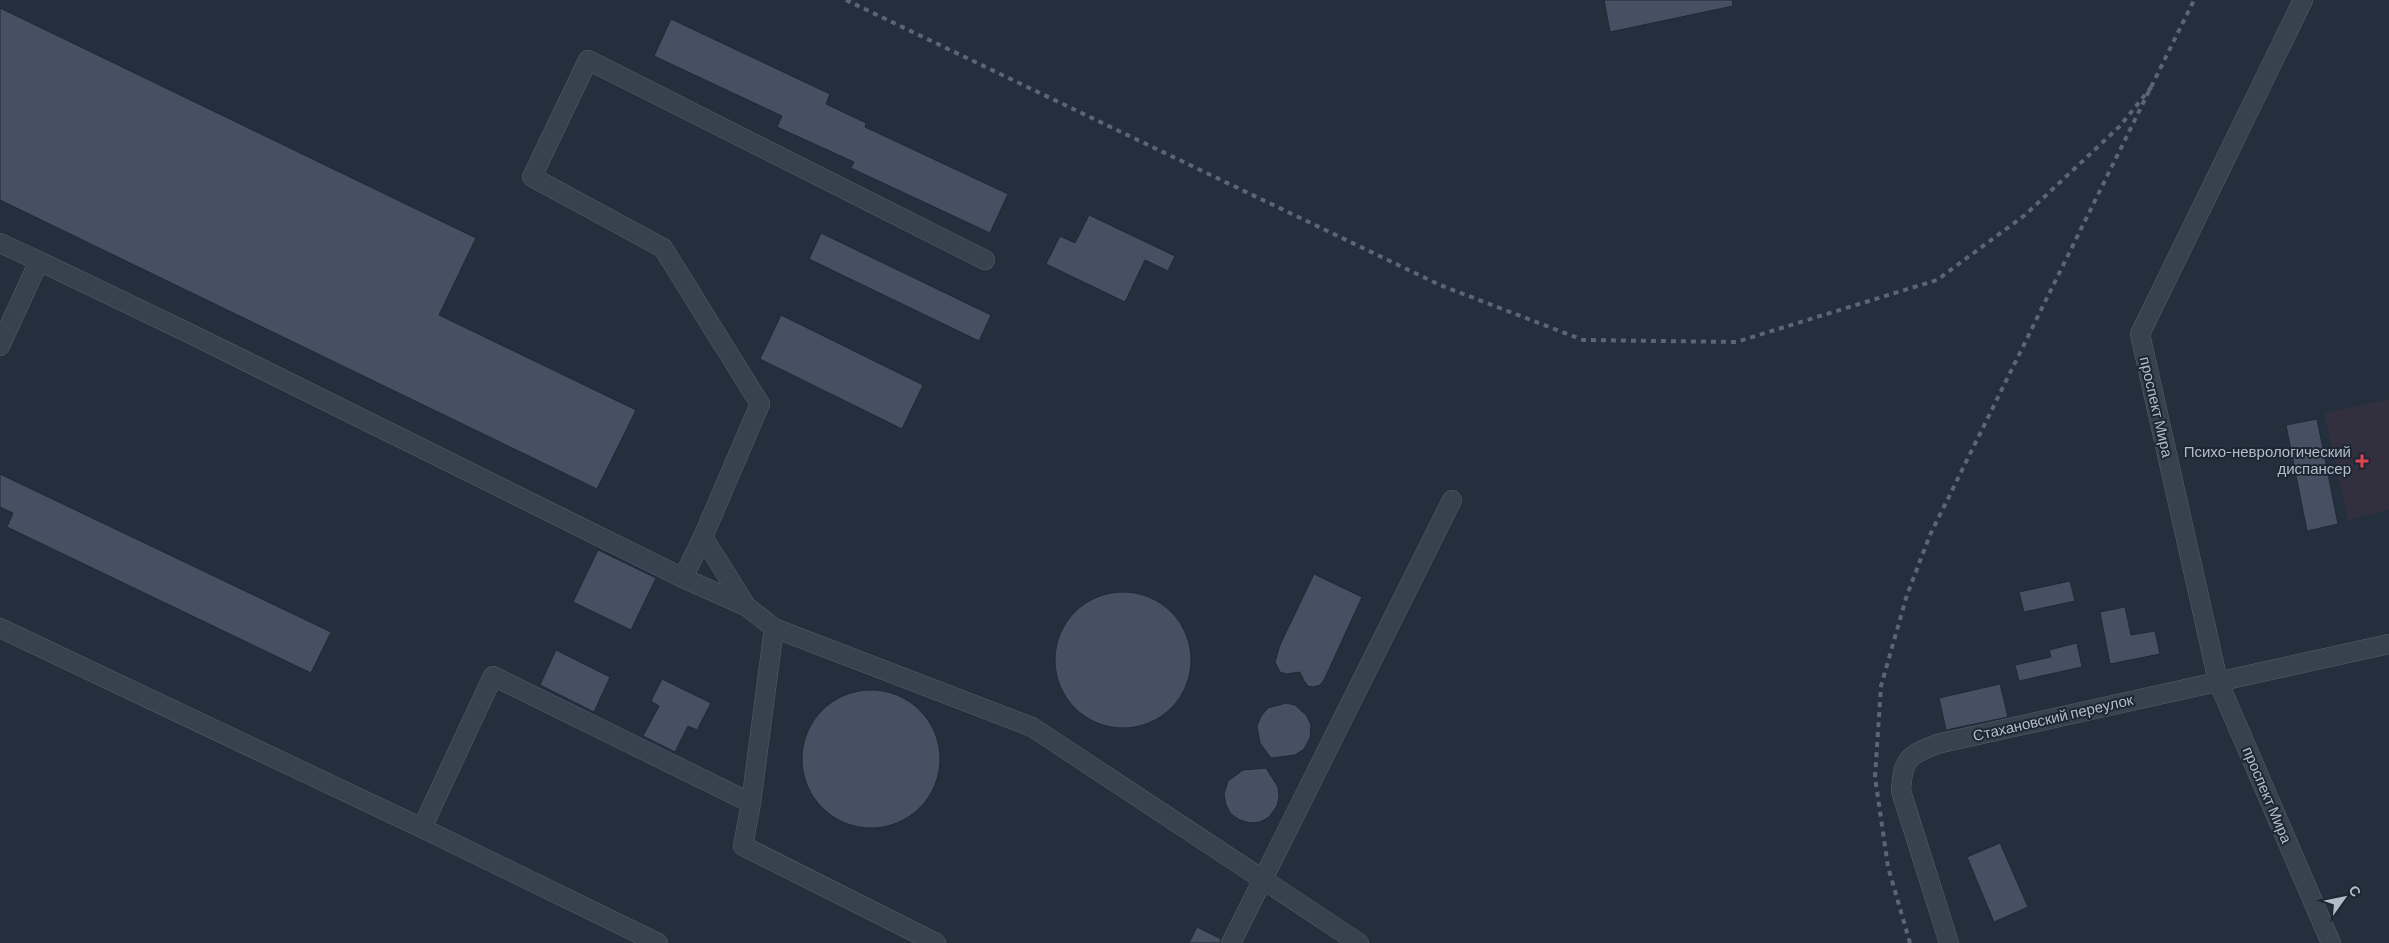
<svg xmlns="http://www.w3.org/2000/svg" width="2389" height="943" viewBox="0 0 2389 943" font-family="Barlow,sans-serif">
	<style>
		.medical { fill: #32303f }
		.building { fill: #455162; stroke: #1f2835 }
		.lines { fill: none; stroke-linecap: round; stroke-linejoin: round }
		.minor-casing { stroke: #565f6c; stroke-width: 20 }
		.minor { stroke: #38414e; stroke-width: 19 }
		.rail { stroke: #5a6575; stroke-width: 4; stroke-dasharray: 5 5; stroke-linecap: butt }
		.health-dot { fill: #e0444e; stroke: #1d2633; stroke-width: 2 }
		.labels { text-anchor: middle; stroke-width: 4; stroke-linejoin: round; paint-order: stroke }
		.street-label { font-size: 15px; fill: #b4bcc9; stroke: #1d2633 }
		.poi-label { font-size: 15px; fill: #b4bcc9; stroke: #1d2633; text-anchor: end }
	</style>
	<rect width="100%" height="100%" fill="#242f3e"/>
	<!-- medical -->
	<polygon class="medical" points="2389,399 2389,510 2348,520 2324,413"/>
	<!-- building -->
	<g class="building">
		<polygon points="1604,0 1732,0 1733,6 1610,32"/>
		<polygon points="0,8 476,238 439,315 636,410 597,489 0,200"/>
		<polygon points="671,19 830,94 826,104 866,123 865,127 1008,194 990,233 851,168 854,162 777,127 782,116 654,56"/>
		<polygon points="1089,215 1175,256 1168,271 1145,260 1125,302 1046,264 1060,236 1075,243"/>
		<polygon points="821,233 991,315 979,341 809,259"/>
		<polygon points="781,315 923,385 902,429 760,359"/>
		<polygon points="2317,419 2338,524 2307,531 2286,425"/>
		<polygon points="0,474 331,632 311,673 7,527 13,513 0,507"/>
		<polygon points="598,550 656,578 631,630 573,602"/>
		<polygon points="1314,574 1362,597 1324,680 1320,685 1313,687 1308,686 1304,681 1300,672 1286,674 1280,672 1275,662 1280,645"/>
		<polygon points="2070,581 2075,601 2024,612 2019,592"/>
		<circle cx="1123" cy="660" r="68"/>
		<polygon points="2125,607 2131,635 2155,631 2160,654 2110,664 2100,612"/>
		<polygon points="2077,643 2082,667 2019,681 2015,665 2051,657 2049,650"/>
		<polygon points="556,650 610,677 594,712 540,685"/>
		<polygon points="662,679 711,703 697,730 688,726 675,752 643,736 659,706 651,701"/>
		<polygon points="2000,684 2008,717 1946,730 1939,698"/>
		<circle cx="871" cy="759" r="69"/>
		<polygon points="1286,703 1295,705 1307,716 1311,725 1310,738 1304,749 1295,755 1271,758 1260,743 1257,726 1261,716 1268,708"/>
		<polygon points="1266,768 1278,787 1279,797 1277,806 1269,817 1260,822 1250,823 1240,820 1231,814 1226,805 1224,794 1228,781 1243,770"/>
		<polygon points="2000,843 2028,907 1994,922 1967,857"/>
		<polygon points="1197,927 1221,939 1220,943 1189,943"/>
	</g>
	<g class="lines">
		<!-- minor casing -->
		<g class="minor-casing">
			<g id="minor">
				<polyline points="2303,0 2140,334 2218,681 2331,943"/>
				<polyline points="0,243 39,261"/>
				<polyline points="0,346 39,261 197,337 683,578 746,606"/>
				<polyline points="683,578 703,537"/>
				<polyline points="0,628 422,828 658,943"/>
				<polyline points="774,628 746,606 703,537 760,404 663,248 532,177 588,60 985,260"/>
				<polyline points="422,828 493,676 751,803"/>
				<polyline points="936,943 743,846 751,803 774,628 1032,727 1359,943"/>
				<polyline points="1231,943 1452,500"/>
				<path d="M1949 943 1901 791C1903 759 1907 756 1937 744L2389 644"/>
			</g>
		</g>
		<!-- minor -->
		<use href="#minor" class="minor"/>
		<!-- rail -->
		<g class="rail">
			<polyline points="846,0 1440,285 1583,340 1736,342 1937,280 2025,215 2120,126 2153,85"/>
			<polyline points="1910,943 1888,867 1875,777 1881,686 1907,595 1930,535 2194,0"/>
		</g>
	</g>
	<!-- markers -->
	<path class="health-dot" d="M2359.5 453.5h5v5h5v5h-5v5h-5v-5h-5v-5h5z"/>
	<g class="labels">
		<!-- street labels -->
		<g class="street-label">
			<text transform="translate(2156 407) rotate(77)" y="5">проспект Мира</text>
			<text transform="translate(2053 718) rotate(-13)" y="5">Стахановский переулок</text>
			<text transform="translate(2267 795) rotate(67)" y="5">проспект Мира</text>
		</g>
		<!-- poi labels -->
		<g class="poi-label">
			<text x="2351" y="457">Психо-неврологический<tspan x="2351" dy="17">диспансер</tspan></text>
		</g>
	</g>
	<!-- north arrow -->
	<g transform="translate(2344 898) rotate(57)" stroke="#1d2633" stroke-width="4" paint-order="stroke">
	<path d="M0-4L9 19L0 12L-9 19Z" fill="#b4bcc9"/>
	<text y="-8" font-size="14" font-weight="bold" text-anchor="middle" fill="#b4bcc9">С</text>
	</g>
</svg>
